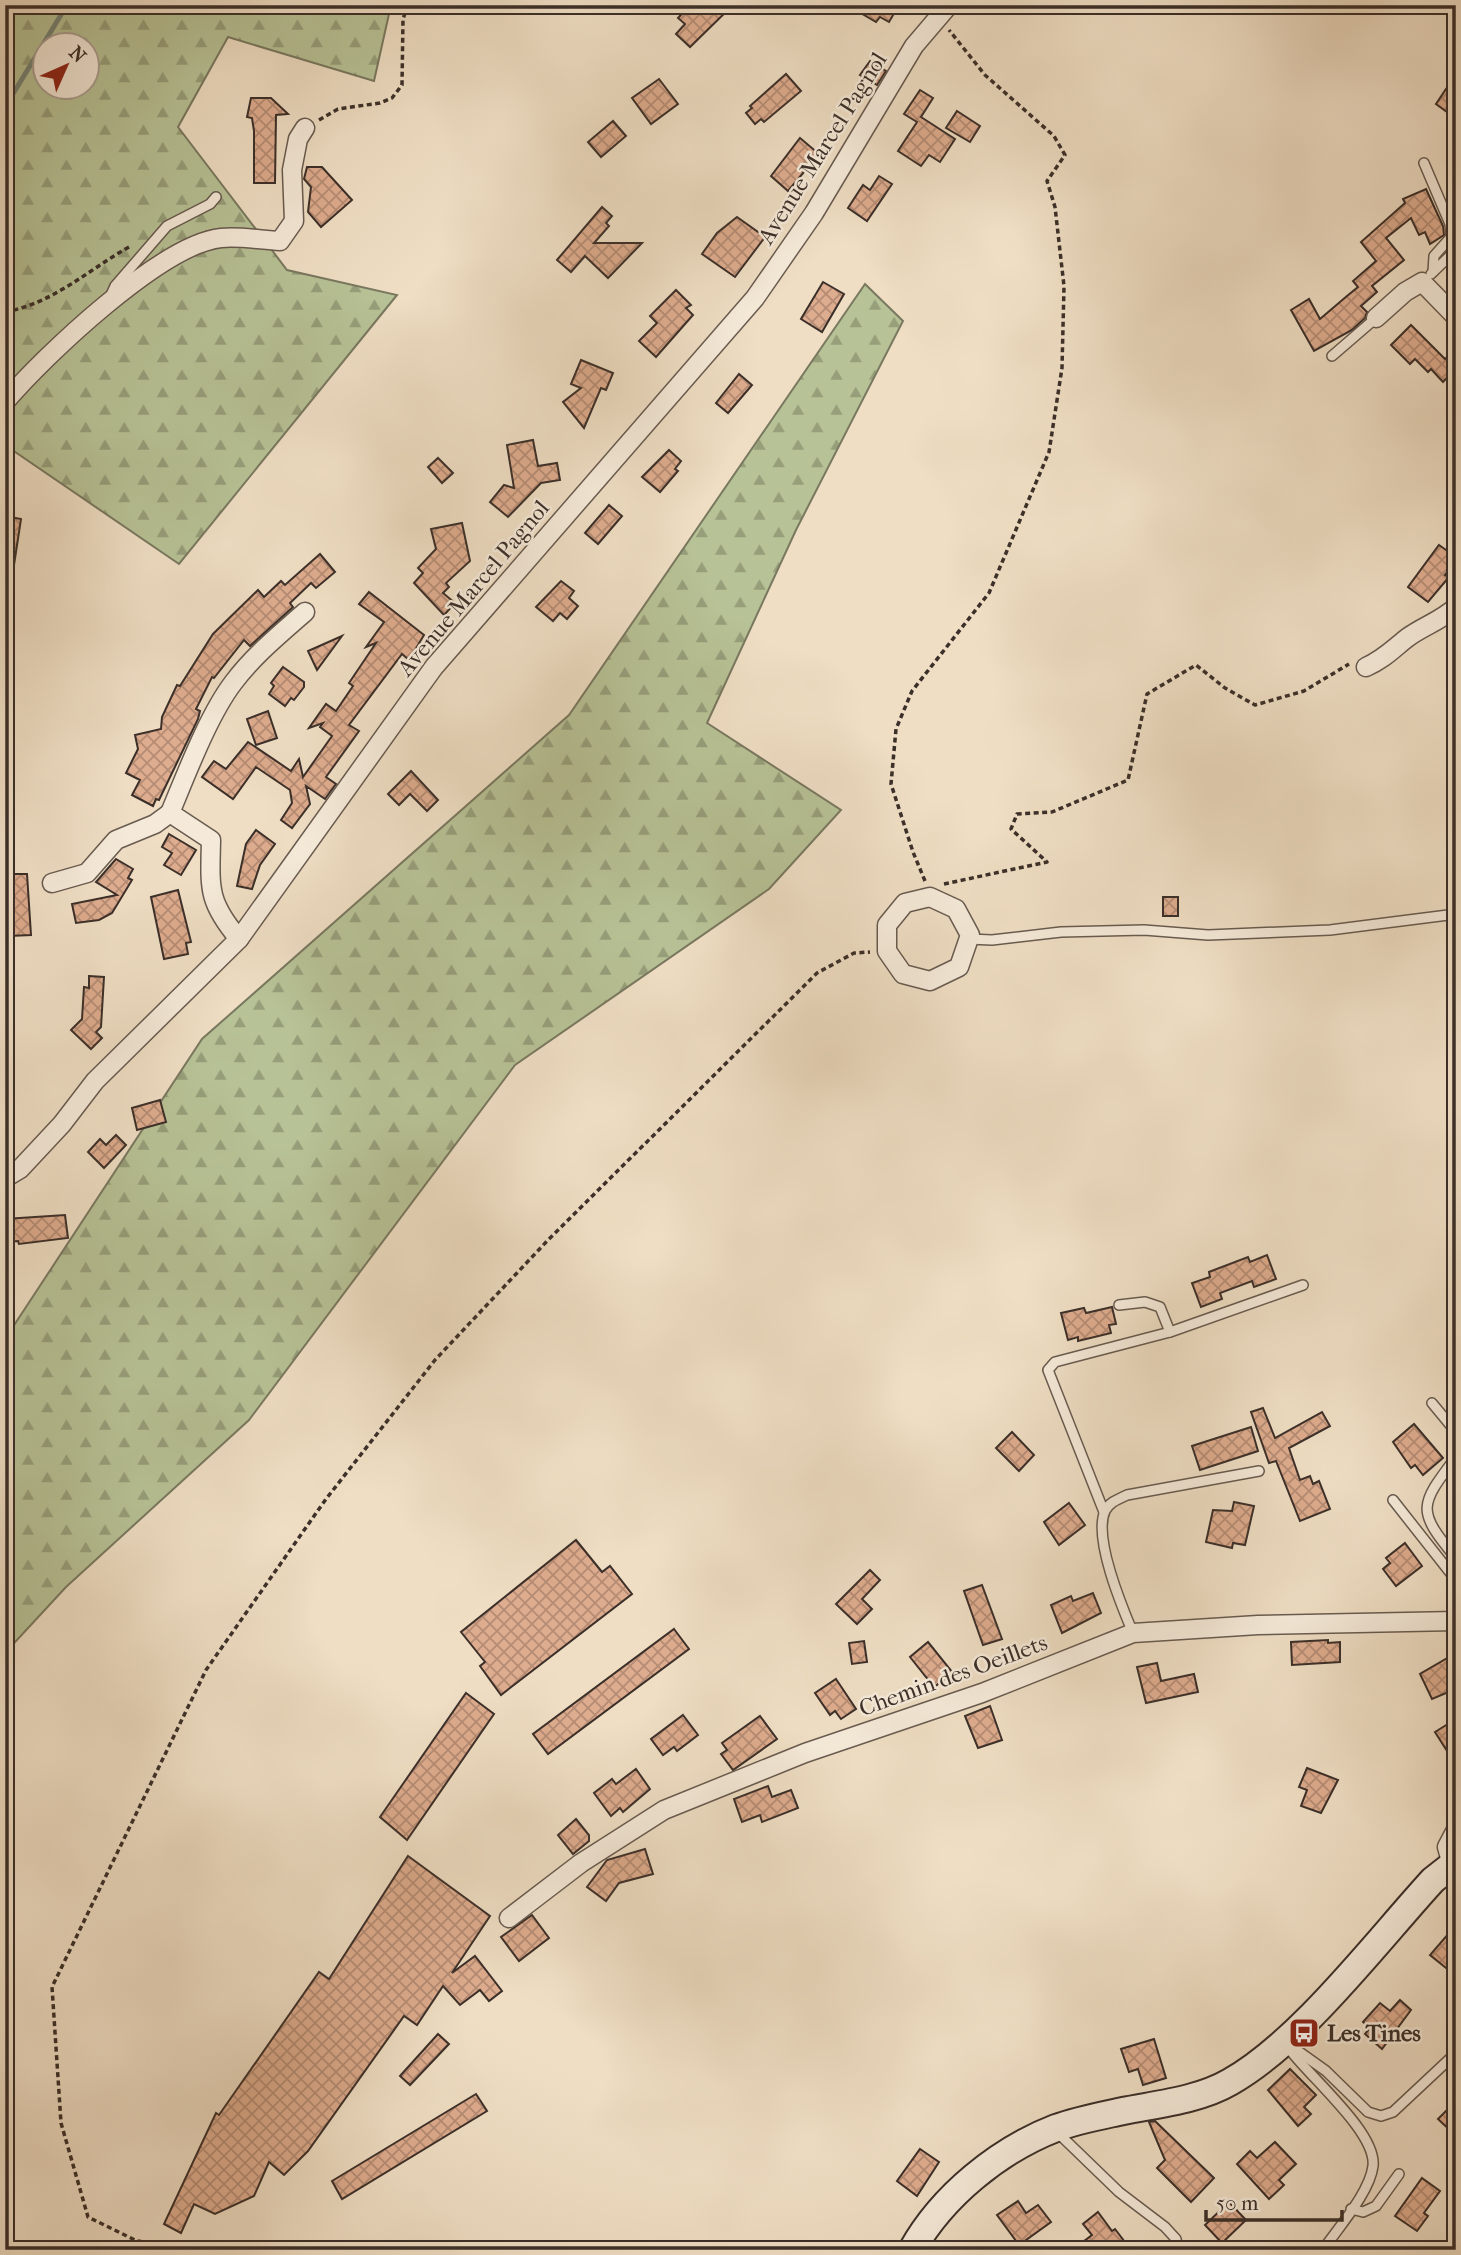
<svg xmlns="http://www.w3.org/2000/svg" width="1461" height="2255" viewBox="0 0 1461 2255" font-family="'IM FELL French Canon',serif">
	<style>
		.forest { fill: url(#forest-firs); stroke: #797860; stroke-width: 2; fill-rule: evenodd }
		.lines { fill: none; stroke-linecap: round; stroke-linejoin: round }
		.stream { stroke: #758478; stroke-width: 5 }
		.building { fill: url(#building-cross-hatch); stroke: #3b2f29; stroke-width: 2 }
		.lane-casing { stroke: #685b50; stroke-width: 12 }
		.street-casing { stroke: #685b50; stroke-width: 21 }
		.secondary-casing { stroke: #3b2f29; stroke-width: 30 }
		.path { stroke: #3b2f29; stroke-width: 3.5; stroke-dasharray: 5 3.5; stroke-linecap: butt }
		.lane { stroke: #f5ead9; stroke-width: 9 }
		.street { stroke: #f5ead9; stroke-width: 18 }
		.secondary { stroke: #f5ead9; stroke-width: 26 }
		.labels { text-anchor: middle; stroke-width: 5; stroke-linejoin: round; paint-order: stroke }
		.street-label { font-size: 23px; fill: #3b2f29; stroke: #f5ead9 }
		.poi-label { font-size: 23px; font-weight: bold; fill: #3b2f29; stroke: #f5ead9; text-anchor: start }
	</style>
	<defs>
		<pattern id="forest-firs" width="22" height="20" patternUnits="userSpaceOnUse" patternTransform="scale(1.75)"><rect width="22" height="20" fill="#b7c296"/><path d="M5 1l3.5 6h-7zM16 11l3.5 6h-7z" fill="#969e7a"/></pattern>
		<pattern id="building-cross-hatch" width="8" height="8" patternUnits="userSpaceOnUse" patternTransform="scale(1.75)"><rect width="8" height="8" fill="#deac8e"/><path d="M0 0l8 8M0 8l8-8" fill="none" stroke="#b58c74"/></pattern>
	</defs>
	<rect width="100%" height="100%" fill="#efdec4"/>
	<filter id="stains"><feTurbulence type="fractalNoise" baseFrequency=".00286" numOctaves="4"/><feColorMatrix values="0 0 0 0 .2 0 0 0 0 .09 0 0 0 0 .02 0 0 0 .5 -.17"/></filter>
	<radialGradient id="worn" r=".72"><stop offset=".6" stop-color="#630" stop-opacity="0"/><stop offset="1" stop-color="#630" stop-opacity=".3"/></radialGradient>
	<!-- forest -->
	<g class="forest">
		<path d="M5 5H391L374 81 228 37 178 127 287 270 397 295 179 564 5 445ZM46 46H88V88H46Z"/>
		<polygon points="865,284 903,321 796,530 707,723 841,810 769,889 515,1065 249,1420 66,1587 5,1653 5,1339 202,1039 569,715"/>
	</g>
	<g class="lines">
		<!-- stream -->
		<polyline class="stream" points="5,107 67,5"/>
	</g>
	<!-- building -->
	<g class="building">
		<polygon points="690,5 733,5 690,47 676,34 685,24 678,18"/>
		<polygon points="847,5 899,5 889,22 880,17 876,22"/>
		<polygon points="870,61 886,71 877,85 860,75"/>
		<polygon points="786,74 801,91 764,122 761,119 755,124 746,113 752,108 750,106"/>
		<polygon points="659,79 678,104 651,124 632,98"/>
		<polygon points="1446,89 1456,96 1447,112 1436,104"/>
		<polygon points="920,90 933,98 921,117 955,139 940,162 929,155 921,166 898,151 917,122 904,114"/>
		<polygon points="251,98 271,98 288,114 276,115 275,183 254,183 254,131 252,118 247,117"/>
		<polygon points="957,111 980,126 970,142 946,128"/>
		<polygon points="613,121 626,136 601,157 588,142"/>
		<polygon points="800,138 819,154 788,191 771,176"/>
		<polygon points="307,167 322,167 352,200 321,227 308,212 311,187 304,179"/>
		<polygon points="879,176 892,184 867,221 848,208 863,185 870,190"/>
		<polygon points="1426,189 1443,226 1444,235 1430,244 1425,232 1419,235 1411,218 1386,238 1404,260 1372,286 1377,292 1361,306 1367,312 1365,318 1352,330 1314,351 1291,310 1309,299 1320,319 1347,296 1358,287 1353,281 1376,261 1361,242 1405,203 1403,199"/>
		<polygon points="602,207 612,216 606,223 609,226 594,243 642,243 608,278 585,256 571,272 557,260"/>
		<polygon points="737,217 765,237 735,277 702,254 717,233"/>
		<polygon points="823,282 844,294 822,332 801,319"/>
		<polygon points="676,290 691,305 686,308 693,315 656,357 639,341 657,323 650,316"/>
		<polygon points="1411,325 1445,359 1456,349 1456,368 1443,382 1431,369 1428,372 1415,359 1410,364 1391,345"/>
		<polygon points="581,360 613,373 606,390 601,388 584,428 563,402 581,388 571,384"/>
		<polygon points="739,374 752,385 728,413 716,403"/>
		<polygon points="533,440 538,466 557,463 560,480 541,483 508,517 490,502 504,485 514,488 507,445"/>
		<polygon points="669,450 681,461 675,469 678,471 660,492 642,477"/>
		<polygon points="438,458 453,473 442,483 428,467"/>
		<polygon points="609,505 622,516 598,544 585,533"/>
		<polygon points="5,516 21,519 12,578 5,577"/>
		<polygon points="462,523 470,561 446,583 449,587 443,593 455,603 444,615 414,583 423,573 418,568 436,549 431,529"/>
		<polygon points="1439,545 1456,557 1456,561 1445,575 1449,577 1428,602 1408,587"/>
		<polygon points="320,554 335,572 316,588 311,583 290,603 293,607 250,646 244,640 214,678 212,677 196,709 200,711 198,719 159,800 156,799 153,806 132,795 140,780 126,773 138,749 135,735 161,729 162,717 177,685 180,686 213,634 258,590 264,597 281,581 285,585"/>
		<polygon points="561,581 574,591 569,598 578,606 567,619 560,613 553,621 536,607"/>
		<polygon points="369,592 424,635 409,660 402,654 349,725 359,731 326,777 336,784 325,799 306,786 310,804 292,828 281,820 292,803 290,790 256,767 233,799 202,777 214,761 226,769 248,742 291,771 299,759 303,777 332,736 320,727 323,723 309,728 326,704 336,711 353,686 349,683 376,643 366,647 384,622 359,604"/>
		<polygon points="342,636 317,670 308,651"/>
		<polygon points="283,667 304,682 304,687 294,700 291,698 285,706 269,694 274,686 271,683"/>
		<polygon points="268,711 277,738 256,745 247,719"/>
		<polygon points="411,771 438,800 427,811 410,794 399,805 388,794"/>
		<polygon points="256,830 275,844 260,865 252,889 237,886 246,844"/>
		<polygon points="169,834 196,850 181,875 164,865 172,853 162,847"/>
		<polygon points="116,859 133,869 128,878 132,880 112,913 99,920 76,923 72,904 117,895 96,882"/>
		<polygon points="5,874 27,874 31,935 9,936"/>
		<polygon points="178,890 191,942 186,943 188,954 164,959 151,897"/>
		<rect x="1163" y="897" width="15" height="19"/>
		<polygon points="89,976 104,977 101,1027 96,1032 102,1038 91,1049 71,1030 82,1019 84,987 89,988"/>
		<polygon points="160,1100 166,1122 137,1130 132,1108"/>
		<polygon points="116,1135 126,1145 104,1168 88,1152 100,1139 106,1145"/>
		<polygon points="65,1215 68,1238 19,1244 18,1241 5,1242 5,1219"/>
		<polygon points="1267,1255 1276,1279 1254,1287 1252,1281 1220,1293 1222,1299 1201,1307 1192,1283 1210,1277 1209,1272 1248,1257 1250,1262"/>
		<polygon points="1112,1307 1116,1324 1109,1325 1111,1333 1078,1341 1078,1337 1068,1340 1061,1313 1084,1308 1086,1313"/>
		<polygon points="1263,1408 1275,1438 1322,1412 1330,1426 1289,1448 1300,1480 1310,1476 1313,1484 1319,1481 1330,1509 1300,1521 1276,1461 1269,1463 1251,1412"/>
		<polygon points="1414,1424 1443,1458 1423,1475 1415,1465 1411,1468 1393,1442"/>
		<polygon points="1251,1427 1258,1451 1200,1470 1192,1446"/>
		<polygon points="1012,1432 1034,1455 1019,1471 996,1448"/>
		<polygon points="1234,1502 1254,1506 1245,1545 1233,1543 1232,1548 1206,1542 1213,1510 1232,1511"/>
		<polygon points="1069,1503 1085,1525 1059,1545 1044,1522"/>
		<polygon points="576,1540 602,1572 610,1566 632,1594 501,1695 480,1666 485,1662 461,1632"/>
		<polygon points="1405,1543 1422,1566 1396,1586 1383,1569 1390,1563 1386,1558"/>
		<polygon points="870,1570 880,1580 862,1599 872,1609 857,1624 836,1604"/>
		<polygon points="982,1585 1002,1639 983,1645 964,1591"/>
		<polygon points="1093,1593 1101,1613 1062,1633 1051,1605 1071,1596 1073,1601"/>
		<polygon points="674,1629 689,1649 548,1754 533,1734"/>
		<polygon points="1328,1640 1328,1643 1340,1642 1340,1662 1292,1665 1291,1642"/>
		<polygon points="864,1641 867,1662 852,1664 849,1643"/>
		<polygon points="928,1642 953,1673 934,1687 910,1657"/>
		<polygon points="1456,1653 1456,1683 1449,1687 1451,1691 1432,1699 1420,1674"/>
		<polygon points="1157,1663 1161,1681 1194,1674 1198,1692 1146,1703 1137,1667"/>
		<polygon points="836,1679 856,1709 841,1719 835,1711 830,1715 815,1693"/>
		<polygon points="466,1693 494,1714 407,1840 380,1817"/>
		<polygon points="990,1706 1002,1740 978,1748 965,1716"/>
		<polygon points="683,1715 698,1735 677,1751 674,1747 663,1755 651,1739"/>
		<polygon points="760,1716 777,1739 733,1770 721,1754 727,1750 722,1743"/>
		<polygon points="1456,1719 1456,1765 1435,1732"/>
		<polygon points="1307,1768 1338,1780 1321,1813 1301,1806 1307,1790 1299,1787"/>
		<polygon points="636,1769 650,1789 623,1812 620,1808 611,1816 594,1793 612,1779 616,1784"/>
		<polygon points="768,1786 772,1797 791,1790 798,1808 762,1822 760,1815 742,1822 734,1799"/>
		<polygon points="576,1819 589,1835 589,1841 573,1854 558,1835"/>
		<polygon points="645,1849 653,1874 619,1883 606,1901 587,1887 607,1860"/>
		<polygon points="408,1856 490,1916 452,1973 475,1956 502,1991 489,2001 480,1990 460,2005 443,1986 417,2025 404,2016 308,2151 284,2175 269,2162 254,2196 215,2214 194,2204 181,2233 164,2224 216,2113 219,2115 319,1972 329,1979"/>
		<polygon points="532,1915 549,1938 519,1961 501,1937"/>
		<polygon points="1456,1925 1456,1976 1430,1955"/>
		<polygon points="1400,2000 1411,2010 1382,2049 1365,2034 1370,2028 1363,2022 1380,2003 1390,2011"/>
		<polygon points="438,2034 449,2044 410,2085 400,2076"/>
		<polygon points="1154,2039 1166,2078 1143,2085 1138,2069 1129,2072 1121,2049"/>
		<polygon points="1290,2069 1316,2095 1304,2107 1311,2114 1298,2126 1268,2090"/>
		<polygon points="476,2094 487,2111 342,2199 332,2181"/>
		<polygon points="1456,2101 1456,2136 1438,2119"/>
		<polygon points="1155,2121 1214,2178 1191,2202 1157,2168 1165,2160 1149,2122"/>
		<polygon points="1275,2142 1296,2164 1279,2180 1284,2185 1269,2199 1237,2164 1250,2151 1257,2158"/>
		<polygon points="920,2149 939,2162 917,2196 897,2181"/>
		<polygon points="1422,2178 1440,2191 1424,2213 1428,2216 1417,2231 1395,2216"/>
		<polygon points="1018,2201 1026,2213 1038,2205 1051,2222 1019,2245 997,2215"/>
		<polygon points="1229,2202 1246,2220 1222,2243 1205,2225"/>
		<polygon points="1098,2212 1112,2231 1115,2229 1131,2250 1072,2250 1092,2235 1083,2224"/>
	</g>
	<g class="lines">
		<!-- lane casing -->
		<g class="lane-casing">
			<g id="lane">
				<polyline points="1424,163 1450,224 1451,237 1434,256 1433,272"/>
				<polyline points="1431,274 1456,250"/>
				<polyline points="110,297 115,286 167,226 210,204 216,197"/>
				<polyline points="1332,356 1376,318"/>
				<polyline points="969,939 992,940 1061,932 1144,930 1208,935 1330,930 1456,914"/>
				<polyline points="1170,1332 1303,1285"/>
				<polyline points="1432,1403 1456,1432"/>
				<path d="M1456 1457C1419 1506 1416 1510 1456 1558"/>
				<polyline points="1393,1500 1456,1580"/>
				<polyline points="1104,1512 1048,1370 1055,1362 1170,1332 1160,1307 1145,1302 1119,1305"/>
				<path d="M1133 1633C1122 1607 1093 1538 1105 1511 1109 1502 1119 1499 1127 1495L1259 1471"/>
				<path d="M1286 2045C1307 2075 1377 2132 1373 2166 1370 2192 1338 2228 1323 2250"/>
				<polyline points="1291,2046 1326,2071 1368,2112 1381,2116 1393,2112 1456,2053"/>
				<polyline points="1058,2133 1119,2192 1165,2227 1176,2239 1178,2250"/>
				<polyline points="1351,2209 1363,2212 1376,2206 1399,2174"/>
			</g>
		</g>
		<!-- street casing -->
		<g class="street-casing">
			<g id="street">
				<polyline points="1376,318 1405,292 1422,282 1456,317"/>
				<path d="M5 402C44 356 162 244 221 238 239 236 261 240 280 241L294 221 292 170 298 139 305 128"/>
				<path d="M1366 667C1384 659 1393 649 1407 638 1423 626 1441 621 1456 607"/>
				<polyline points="52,883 87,873 116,840 155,824 170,813"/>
				<polygon points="930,897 956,909 970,935 959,967 930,981 903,974 887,951 887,925 905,903"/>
				<path d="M239 939C207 901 210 888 211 840L170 813C186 775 208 716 233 683 253 656 280 634 305 612"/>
				<polyline points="5,1178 20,1169 62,1124 95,1081 239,939 434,667 755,298 814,213 914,46 949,5"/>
				<polyline points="1452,1865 1447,1847 1456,1830"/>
				<polyline points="509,1918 581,1863 664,1810 805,1753 982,1693 1133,1633 1258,1625 1456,1621"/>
			</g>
		</g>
		<!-- secondary casing -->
		<g class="secondary-casing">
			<path id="secondary" d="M912 2250C942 2196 999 2150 1056 2128 1078 2120 1100 2116 1123 2111 1158 2104 1199 2100 1230 2082 1301 2042 1377 1941 1433 1880L1456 1862"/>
		</g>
		<!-- path -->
		<g class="path">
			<polyline points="319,120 338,109 380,103 392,98 402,85 403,19 408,5"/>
			<path d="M5 312C54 303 88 270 129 247"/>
			<polyline points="925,881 913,852 891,784 896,729 912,691 989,593 1049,452 1062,368 1064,286 1055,207 1047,181 1065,155 1054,136 985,75 949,30"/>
			<polyline points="944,884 1047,862 1011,829 1017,814 1052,812 1128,780 1147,694 1196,665 1225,688 1255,705 1304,691 1349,664"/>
			<polyline points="210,2250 137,2241 88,2217 61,2123 52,1987 206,1670 326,1499 435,1360 549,1239 817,973 854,953 870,952"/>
		</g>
		<!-- lane -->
		<use href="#lane" class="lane"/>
		<!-- street -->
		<use href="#street" class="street"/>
		<!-- secondary -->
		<use href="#secondary" class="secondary"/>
	</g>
	<!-- icons -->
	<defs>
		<g id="bus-square" transform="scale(1.575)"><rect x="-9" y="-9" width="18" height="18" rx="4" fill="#8f2418" stroke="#f5ead9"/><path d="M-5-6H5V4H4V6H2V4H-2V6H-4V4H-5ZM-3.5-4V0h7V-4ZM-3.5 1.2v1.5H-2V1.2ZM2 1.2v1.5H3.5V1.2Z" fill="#fff"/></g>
	</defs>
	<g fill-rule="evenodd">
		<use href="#bus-square" x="1304" y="2033"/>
	</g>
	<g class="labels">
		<!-- street labels -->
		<g class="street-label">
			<text transform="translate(822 148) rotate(-58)" y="8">Avenue Marcel Pagnol</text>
			<text transform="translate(473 588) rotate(-50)" y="8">Avenue Marcel Pagnol</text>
			<text transform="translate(953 1675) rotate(-20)" y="8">Chemin des Oeillets</text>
		</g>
		<!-- poi labels -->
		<g class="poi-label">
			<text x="1327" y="2041">Les Tines</text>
		</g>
	</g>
	<!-- margin -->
	<rect width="1461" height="2255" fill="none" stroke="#efdec4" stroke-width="28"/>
	<rect x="7" y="7" width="1447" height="2241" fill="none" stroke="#3b2f29" stroke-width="3.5"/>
	<rect x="14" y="14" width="1433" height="2227" fill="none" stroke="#3b2f29" stroke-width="2"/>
	<!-- north arrow -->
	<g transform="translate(66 66) rotate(45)"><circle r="33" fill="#f5ead9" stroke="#ab9f93" stroke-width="2"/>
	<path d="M0-5L12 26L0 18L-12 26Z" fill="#8f2418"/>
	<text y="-10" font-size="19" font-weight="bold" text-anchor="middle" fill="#3b2f29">N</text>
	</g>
	<!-- scale -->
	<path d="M1206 2210v10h136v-10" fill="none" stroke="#3b2f29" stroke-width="3.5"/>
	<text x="1216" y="2210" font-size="21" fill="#3b2f29" stroke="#f5ead9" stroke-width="5" paint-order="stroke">50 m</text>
	<rect width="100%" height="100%" filter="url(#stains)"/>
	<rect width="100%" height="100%" fill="url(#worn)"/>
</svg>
